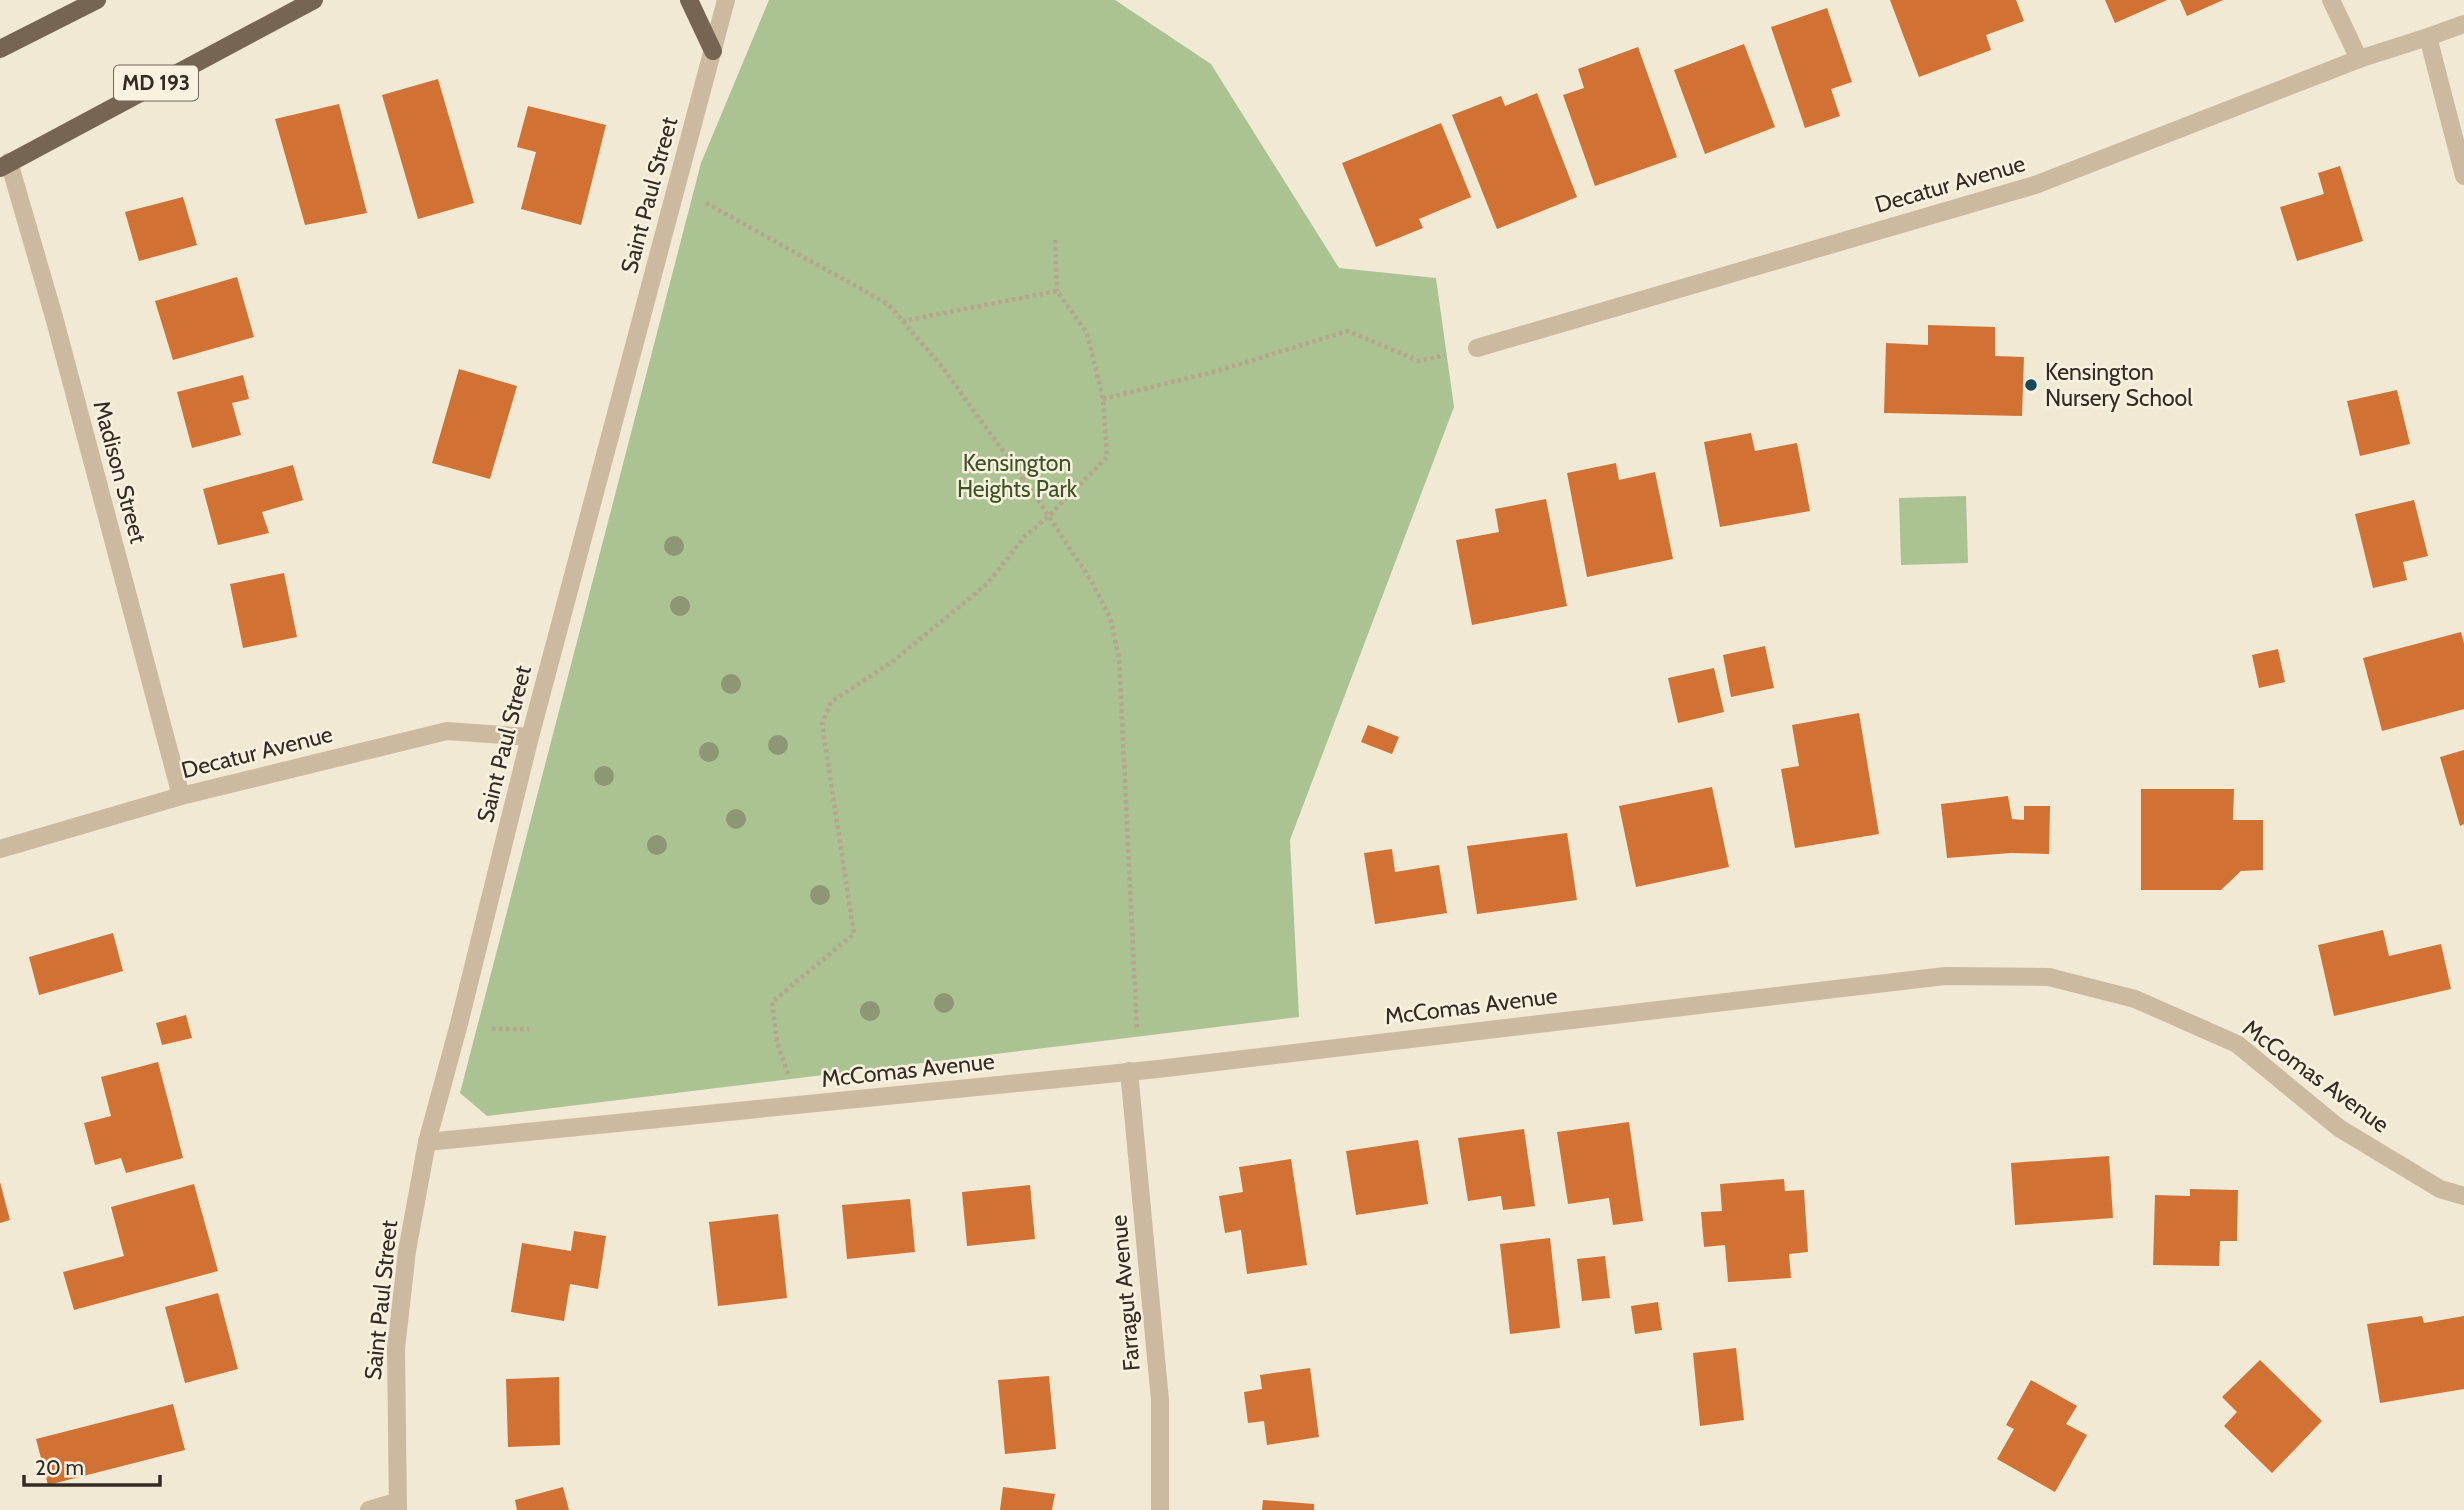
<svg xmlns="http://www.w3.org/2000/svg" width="2464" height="1510" viewBox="0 0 2464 1510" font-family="Cabin,sans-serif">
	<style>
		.green { fill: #abc293 }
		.building { fill: #d17234 }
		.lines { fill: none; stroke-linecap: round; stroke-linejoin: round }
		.path { stroke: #b7a48a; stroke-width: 4.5; stroke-dasharray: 3.5 3.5; stroke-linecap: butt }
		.lane { stroke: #cbbaa0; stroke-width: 18 }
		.street { stroke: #cbbaa0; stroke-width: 18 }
		.primary { stroke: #776553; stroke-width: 18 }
		.tree { fill: #8e9774 }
		.poi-dot { fill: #164a58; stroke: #faf2e0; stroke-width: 2.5 }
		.labels { text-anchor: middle; stroke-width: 5; stroke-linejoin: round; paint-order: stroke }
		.shield { fill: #faf2e0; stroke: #6f675c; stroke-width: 2 }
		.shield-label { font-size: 21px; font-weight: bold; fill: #342b24 }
		.street-label { font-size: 23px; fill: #342b24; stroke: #faf2e0 }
		.poi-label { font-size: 23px; fill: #342b24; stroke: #faf2e0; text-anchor: start }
		.park-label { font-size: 23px; fill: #3c5425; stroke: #faf2e0 }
	</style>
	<rect width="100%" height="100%" fill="#f2e9d4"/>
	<!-- green -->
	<g class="green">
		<polygon points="769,0 1115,0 1211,64 1339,268 1436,278 1454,407 1290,840 1299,1017 487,1116 460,1093 701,163"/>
		<polygon points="1966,496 1968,563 1901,565 1899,498"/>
	</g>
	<!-- building -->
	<g class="building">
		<polygon points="1890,0 2016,0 2024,21 1986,35 1991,50 1919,77"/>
		<polygon points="2105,0 2167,0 2115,23"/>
		<polygon points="2180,0 2223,0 2187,16"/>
		<polygon points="1827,8 1852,82 1831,89 1840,116 1805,128 1771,27"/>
		<polygon points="1744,44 1775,127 1705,154 1674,70"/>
		<polygon points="1638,47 1677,157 1595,186 1563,95 1584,88 1578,69"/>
		<polygon points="438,79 474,203 418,219 382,95"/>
		<polygon points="1537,93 1577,197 1497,229 1452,115 1501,96 1505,106"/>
		<polygon points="339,104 367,213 305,225 275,119"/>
		<polygon points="528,106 606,125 581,225 521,209 536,152 517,147"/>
		<polygon points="1441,123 1471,197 1419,219 1423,228 1376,247 1342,163"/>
		<polygon points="2340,166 2363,241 2297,261 2280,207 2324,194 2318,173"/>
		<polygon points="183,197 197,245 139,261 125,212"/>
		<polygon points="237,277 254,337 173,360 155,301"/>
		<polygon points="1928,325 1995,327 1995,356 2024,357 2022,416 1884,413 1886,343 1928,345"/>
		<polygon points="459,369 517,386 490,479 432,463"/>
		<polygon points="243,375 249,399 232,403 241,435 192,448 177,392"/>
		<polygon points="2397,390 2410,444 2360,456 2347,401"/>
		<polygon points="1751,433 1755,451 1797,443 1810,511 1720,527 1704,442"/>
		<polygon points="1616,463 1619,480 1655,472 1673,559 1587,577 1567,473"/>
		<polygon points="293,465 303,500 262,512 269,533 218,545 203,489"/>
		<polygon points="1546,499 1567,606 1472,625 1456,540 1499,532 1495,509"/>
		<polygon points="2414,500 2428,556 2403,562 2407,580 2373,588 2355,514"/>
		<polygon points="284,573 297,637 243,648 230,584"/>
		<polygon points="2461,632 2464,643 2464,709 2382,731 2363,658"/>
		<polygon points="1765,646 1774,688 1731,697 1723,655"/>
		<polygon points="2278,649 2285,682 2259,688 2252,655"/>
		<polygon points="1714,668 1724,712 1678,723 1668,678"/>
		<polygon points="1859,713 1879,834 1795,848 1781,769 1799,766 1792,725"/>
		<polygon points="1368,725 1399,737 1392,754 1361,742"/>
		<polygon points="2464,750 2464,824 2460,826 2440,757"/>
		<polygon points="1712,787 1729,867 1636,887 1619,806"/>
		<polygon points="2141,789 2234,789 2233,820 2263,820 2263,870 2241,871 2221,890 2141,890"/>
		<polygon points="2008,796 2012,819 2024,820 2024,806 2050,806 2049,854 2011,853 1947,858 1941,804"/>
		<polygon points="1567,833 1577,900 1477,914 1467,846"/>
		<polygon points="1392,849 1395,872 1439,865 1447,913 1375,924 1364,853"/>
		<polygon points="2383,930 2389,956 2441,944 2451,989 2334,1016 2318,945"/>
		<polygon points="113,933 123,971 39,995 29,957"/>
		<polygon points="186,1015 192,1038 162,1045 156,1023"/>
		<polygon points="158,1062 183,1158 126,1173 121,1158 95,1165 84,1123 111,1116 101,1077"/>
		<polygon points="1629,1122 1643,1221 1613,1225 1609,1198 1568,1204 1557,1132"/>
		<polygon points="1524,1129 1535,1206 1503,1210 1501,1196 1468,1201 1458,1138"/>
		<polygon points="1418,1140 1428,1204 1356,1215 1346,1151"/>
		<polygon points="2109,1156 2113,1218 2015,1225 2011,1163"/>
		<polygon points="1291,1159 1307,1265 1247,1274 1241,1230 1225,1233 1219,1196 1243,1192 1239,1167"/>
		<polygon points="1784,1179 1785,1191 1804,1190 1808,1252 1789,1254 1791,1278 1728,1282 1725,1245 1704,1247 1701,1212 1722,1211 1720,1184"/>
		<polygon points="0,1182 10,1220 0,1223"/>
		<polygon points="194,1184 218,1271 74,1310 63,1272 124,1256 111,1207"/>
		<polygon points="1030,1185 1035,1239 967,1246 962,1192"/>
		<polygon points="2190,1189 2238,1190 2237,1241 2220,1241 2219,1266 2153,1265 2155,1195 2190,1196"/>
		<polygon points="910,1199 915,1252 847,1259 842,1205"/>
		<polygon points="778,1214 787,1298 718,1306 709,1222"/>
		<polygon points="574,1231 606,1236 598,1289 570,1284 564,1321 511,1312 522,1243 571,1251"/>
		<polygon points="1550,1238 1560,1328 1510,1334 1500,1244"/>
		<polygon points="1605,1256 1610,1298 1582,1301 1577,1259"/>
		<polygon points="218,1293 238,1369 185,1383 165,1307"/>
		<polygon points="1658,1302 1662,1330 1635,1334 1631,1306"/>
		<polygon points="2422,1316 2424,1323 2464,1316 2464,1389 2380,1403 2367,1324"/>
		<polygon points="1736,1348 1744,1420 1700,1426 1693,1353"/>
		<polygon points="2260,1360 2322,1421 2272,1473 2224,1426 2237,1412 2222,1397"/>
		<polygon points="1310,1368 1319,1437 1267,1445 1264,1421 1248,1423 1244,1392 1262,1389 1260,1375"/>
		<polygon points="1049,1376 1056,1449 1005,1454 998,1380"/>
		<polygon points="559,1377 560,1445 508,1447 506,1379"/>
		<polygon points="2031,1380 2077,1406 2066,1424 2087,1435 2055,1492 1997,1459 2014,1429 2006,1425"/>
		<polygon points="173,1404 185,1450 48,1485 36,1439"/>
		<polygon points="563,1487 569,1510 517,1510 515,1500"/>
		<polygon points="1003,1487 1055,1494 1052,1510 1000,1510"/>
		<polygon points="1263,1500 1314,1504 1314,1510 1262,1510"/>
	</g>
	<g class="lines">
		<!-- path -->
		<g class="path">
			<polyline points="706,203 888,304 943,368 1034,494 1090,579 1110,617 1119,658 1137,1031"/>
			<polyline points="1055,240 1057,291"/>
			<polyline points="1103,399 1217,371 1348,331 1419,361 1445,355"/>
			<polyline points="492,1029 529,1029"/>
			<polyline points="788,1074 777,1042 772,1002 854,934 822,724 831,702 892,662 987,584 1026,535 1048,517 1107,457 1103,399 1087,333 1057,291 903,321"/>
		</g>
		<!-- lane -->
		<g class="lane">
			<polyline points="2331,0 2359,59"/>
			<polyline points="2428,37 2464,24"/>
		</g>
		<!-- street -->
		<g class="street">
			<polyline points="9,162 54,317 181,796"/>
			<polyline points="1477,348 2035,185 2359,59 2428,37 2464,176"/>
			<polyline points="0,849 181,796 447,731 530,737"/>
			<polyline points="1129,1071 1160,1400 1160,1510"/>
			<polyline points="427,1142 1158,1069 1945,976 2049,977 2135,999 2237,1044 2339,1128 2440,1189 2464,1196"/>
			<polyline points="369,1510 396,1502"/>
			<polyline points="398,1510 396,1349 407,1251 427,1142 459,1024 530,737 726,0"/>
		</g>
		<!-- primary -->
		<g class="primary">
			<polyline points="689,0 713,51"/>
			<polyline points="0,49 97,0"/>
			<polyline points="0,168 314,0"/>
		</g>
	</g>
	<!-- trees -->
	<g class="tree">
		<circle cx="674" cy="546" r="10"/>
		<circle cx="680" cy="606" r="10"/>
		<circle cx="731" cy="684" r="10"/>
		<circle cx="778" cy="745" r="10"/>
		<circle cx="709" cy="752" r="10"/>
		<circle cx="604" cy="776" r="10"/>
		<circle cx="736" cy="819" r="10"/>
		<circle cx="657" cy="845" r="10"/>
		<circle cx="820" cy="895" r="10"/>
		<circle cx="944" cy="1003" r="10"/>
		<circle cx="870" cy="1011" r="10"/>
	</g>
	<!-- markers -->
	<circle class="poi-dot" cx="2031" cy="385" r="7"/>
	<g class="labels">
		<!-- shield labels -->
		<rect class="shield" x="114" y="65.5" width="84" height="35" rx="5"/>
		<g class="shield-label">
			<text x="156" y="90">MD 193</text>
		</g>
		<!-- street labels -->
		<g class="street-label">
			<text transform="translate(1950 184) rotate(-16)" y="8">Decatur Avenue</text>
			<text transform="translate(649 195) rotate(-75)" y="8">Saint Paul Street</text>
			<text transform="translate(120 472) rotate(75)" y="8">Madison Street</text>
			<text transform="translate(504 744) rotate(-76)" y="8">Saint Paul Street</text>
			<text transform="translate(257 752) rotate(-14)" y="8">Decatur Avenue</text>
			<text transform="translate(1471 1006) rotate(-7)" y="8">McComas Avenue</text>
			<text transform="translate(908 1070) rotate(-6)" y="8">McComas Avenue</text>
			<text transform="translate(2316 1076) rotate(36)" y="8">McComas Avenue</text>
			<text transform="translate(1125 1293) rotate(-95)" y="8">Farragut Avenue</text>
			<text transform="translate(381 1300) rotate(-84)" y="8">Saint Paul Street</text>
		</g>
		<!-- poi labels -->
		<g class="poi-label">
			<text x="2045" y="380">Kensington<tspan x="2045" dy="26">Nursery School</tspan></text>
		</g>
		<!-- park labels -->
		<g class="park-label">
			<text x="1017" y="471">Kensington<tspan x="1017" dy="26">Heights Park</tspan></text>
		</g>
	</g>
	<!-- scale -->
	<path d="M24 1475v10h136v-10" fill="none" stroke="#342b24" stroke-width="3.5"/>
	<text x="35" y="1475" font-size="21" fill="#342b24" stroke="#faf2e0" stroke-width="5" paint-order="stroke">20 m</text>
</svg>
